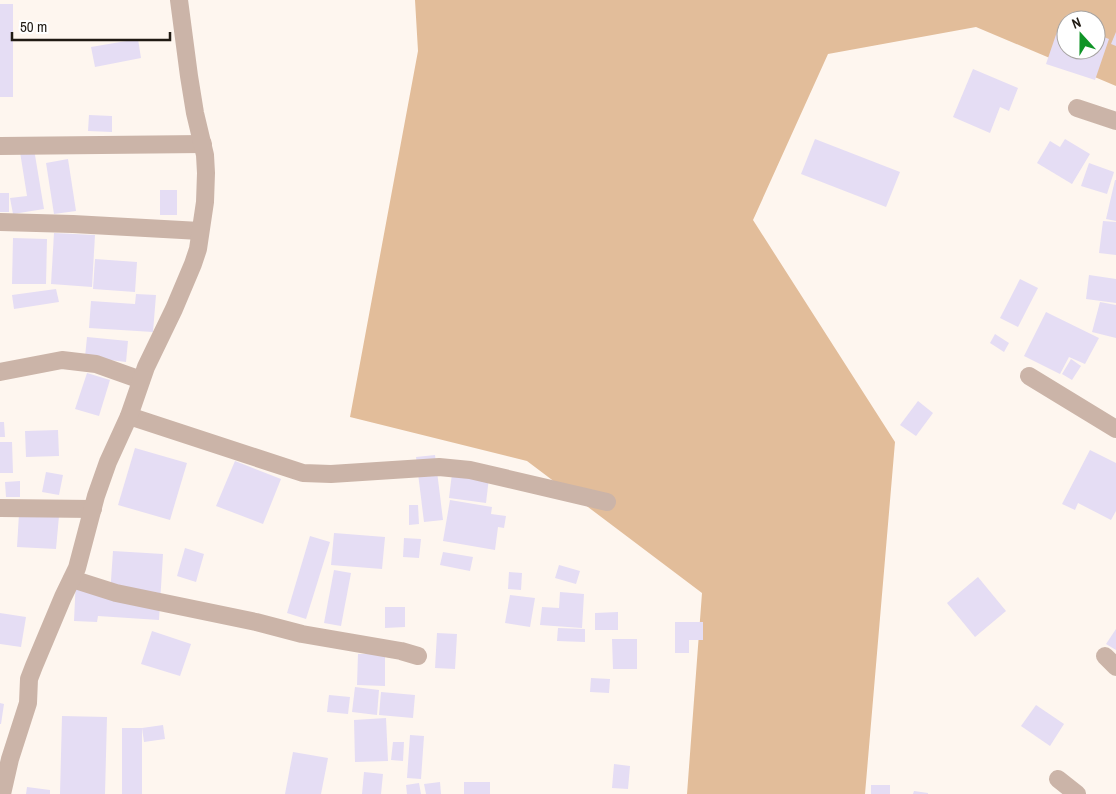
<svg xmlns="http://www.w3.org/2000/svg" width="1116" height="794" viewBox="0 0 1116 794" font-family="'Archivo Narrow',sans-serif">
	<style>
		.green { fill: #e2bd9a; fill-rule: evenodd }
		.building { fill: #e5ddf4 }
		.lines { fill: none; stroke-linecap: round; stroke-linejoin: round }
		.street { stroke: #cbb4a8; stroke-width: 18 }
	</style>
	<rect width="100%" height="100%" fill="#fef6ef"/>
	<!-- green -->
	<path class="green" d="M415 0H1116V86L976 27 828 54 753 220 895 442 865 794H687L702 593 527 461 350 417 418 51ZM1066 20H1096V50H1066Z"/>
	<!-- building -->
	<g class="building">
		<rect x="0" y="4" width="13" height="93"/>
		<polygon points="1060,23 1066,24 1066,50 1096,50 1096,34 1109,39 1095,80 1046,64"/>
		<polygon points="1116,32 1116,46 1111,44"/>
		<polygon points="138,39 141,58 95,67 91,47"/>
		<polygon points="973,69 1018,88 1009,111 1000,107 990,133 953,117"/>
		<polygon points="89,115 112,116 112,132 88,131"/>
		<polygon points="815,139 900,172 886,207 801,174"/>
		<polygon points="1065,139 1090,154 1072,184 1037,163 1050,141 1060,147"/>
		<polygon points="34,149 44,209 13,214 10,198 27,196 20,152"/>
		<polygon points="68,159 76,211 54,214 46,163"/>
		<polygon points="1089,163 1114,172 1107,194 1081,186"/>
		<polygon points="1115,180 1116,180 1116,221 1106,219"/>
		<rect x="160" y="190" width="17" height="25"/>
		<rect x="0" y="193" width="9" height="19"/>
		<polygon points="1103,221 1116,222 1116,255 1099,253"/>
		<polygon points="54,233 95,235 92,287 51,284"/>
		<polygon points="13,238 47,239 46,284 12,284"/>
		<polygon points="95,259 137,262 135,292 93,289"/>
		<polygon points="1089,275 1116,279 1116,303 1086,299"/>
		<polygon points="1020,279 1038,288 1018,327 1000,318"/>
		<polygon points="56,289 59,302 14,309 12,295"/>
		<polygon points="136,294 156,295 153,332 89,328 91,301 135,304"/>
		<polygon points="1100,302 1116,305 1116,338 1092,332"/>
		<polygon points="1046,312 1099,338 1085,364 1069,357 1060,374 1024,356"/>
		<polygon points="995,334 1009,343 1004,352 990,343"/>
		<polygon points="87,337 128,341 126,362 85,357"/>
		<polygon points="1071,359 1081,366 1072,380 1062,374"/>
		<polygon points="87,373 110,380 99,416 75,409"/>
		<polygon points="918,401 933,413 916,436 900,425"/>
		<polygon points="0,422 4,422 5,437 0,437"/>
		<polygon points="58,430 59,456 26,457 25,431"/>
		<polygon points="0,442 12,442 13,473 0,473"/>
		<polygon points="135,448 187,463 170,520 118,505"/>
		<polygon points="1090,450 1116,463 1116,511 1111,520 1078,503 1075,510 1062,504"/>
		<polygon points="435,455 443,520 424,522 416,457"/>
		<polygon points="235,461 281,479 263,524 216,506"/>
		<polygon points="453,465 490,469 486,503 449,498"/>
		<polygon points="46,472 63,475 59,495 42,492"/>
		<polygon points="20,481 20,497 6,497 5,482"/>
		<polygon points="450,500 492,507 491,514 506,516 504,528 498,527 495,550 443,541"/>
		<polygon points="409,505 418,505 419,524 409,525"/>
		<polygon points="19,514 59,516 56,549 17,547"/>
		<polygon points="334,533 385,537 382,569 331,565"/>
		<polygon points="310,536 330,542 306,619 287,613"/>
		<polygon points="404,538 421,539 419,558 403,557"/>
		<polygon points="185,548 204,554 196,582 177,576"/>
		<polygon points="113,551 163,554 159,620 98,616 97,622 74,621 76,578 110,595"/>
		<polygon points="443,552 473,557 470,571 440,565"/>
		<polygon points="559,565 580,571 576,584 555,578"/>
		<polygon points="334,570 351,573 341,626 324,623"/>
		<polygon points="509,572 522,573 521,590 508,589"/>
		<polygon points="978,577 1006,611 975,637 947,603"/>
		<polygon points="560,592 584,594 582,628 540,625 542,607 559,608"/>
		<polygon points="510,595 535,598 530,627 505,623"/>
		<polygon points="385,607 405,607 405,627 385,628"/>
		<polygon points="618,612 618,630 595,630 595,613"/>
		<polygon points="0,613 26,617 21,647 0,644"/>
		<polygon points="675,622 703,622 703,640 689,640 689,653 675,653"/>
		<polygon points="558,628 585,629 585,642 557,641"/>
		<polygon points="1116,629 1116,650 1106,644"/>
		<polygon points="152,631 191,644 180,676 141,664"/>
		<polygon points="437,633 457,634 455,669 435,668"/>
		<polygon points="612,639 637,639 637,669 613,669"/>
		<polygon points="358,654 385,654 385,686 357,685"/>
		<polygon points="591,678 610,679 609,693 590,692"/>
		<polygon points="355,687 379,690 377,715 352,712"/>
		<polygon points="381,692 415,695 413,718 379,715"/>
		<polygon points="329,695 350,697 348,714 327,712"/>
		<polygon points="0,703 4,704 1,724 0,724"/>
		<polygon points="1036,705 1064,724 1050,746 1021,726"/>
		<polygon points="62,716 107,717 105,794 60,794"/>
		<polygon points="386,718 388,761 355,762 354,720"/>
		<polygon points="163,725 165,739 144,742 142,728"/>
		<rect x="122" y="728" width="20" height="66"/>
		<polygon points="410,735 424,736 421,779 407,778"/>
		<polygon points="393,742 404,742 403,761 391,760"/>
		<polygon points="293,752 328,758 321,794 285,794"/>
		<polygon points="614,764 630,766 628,789 612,788"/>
		<polygon points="364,772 383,774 381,794 362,794"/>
		<polygon points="440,782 441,794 426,794 424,784"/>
		<rect x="464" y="782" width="26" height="12"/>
		<polygon points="419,783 421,794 407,794 406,785"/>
		<rect x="871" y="785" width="19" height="9"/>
		<polygon points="27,787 50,790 50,794 26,794"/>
		<polygon points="914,791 928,793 928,794 913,794"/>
	</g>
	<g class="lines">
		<!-- street -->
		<g class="street">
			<polyline points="1077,108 1116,121"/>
			<polyline points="0,146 203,144"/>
			<polyline points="0,222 73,224 200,231"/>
			<polyline points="0,372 62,360 96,364 141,380"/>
			<polyline points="1029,376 1116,429"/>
			<polyline points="129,416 303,473 331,474 439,467 470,470 607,502"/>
			<polyline points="0,508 93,509"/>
			<polyline points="72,579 116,593 256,622 302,634 401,651 418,656"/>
			<polyline points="1105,656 1116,667"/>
			<polyline points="1058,779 1077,794"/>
			<polyline points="2,794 10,759 28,703 29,679 34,666 63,597 77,568 96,496 108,462 129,416 146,367 174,309 193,264 198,249 205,202 206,173 205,155 195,113 189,76 179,0"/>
		</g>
	</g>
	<!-- north arrow -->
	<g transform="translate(1081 35) rotate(339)"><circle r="24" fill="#ffffff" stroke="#a6a3a1"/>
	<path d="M0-4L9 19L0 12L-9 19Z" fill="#109427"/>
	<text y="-8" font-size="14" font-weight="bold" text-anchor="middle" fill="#201a13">N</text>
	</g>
	<!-- scale -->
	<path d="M12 32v8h158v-8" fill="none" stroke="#201a13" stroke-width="2.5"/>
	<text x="20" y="32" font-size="15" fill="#201a13" stroke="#ffffff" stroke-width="4" paint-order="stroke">50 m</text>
</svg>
